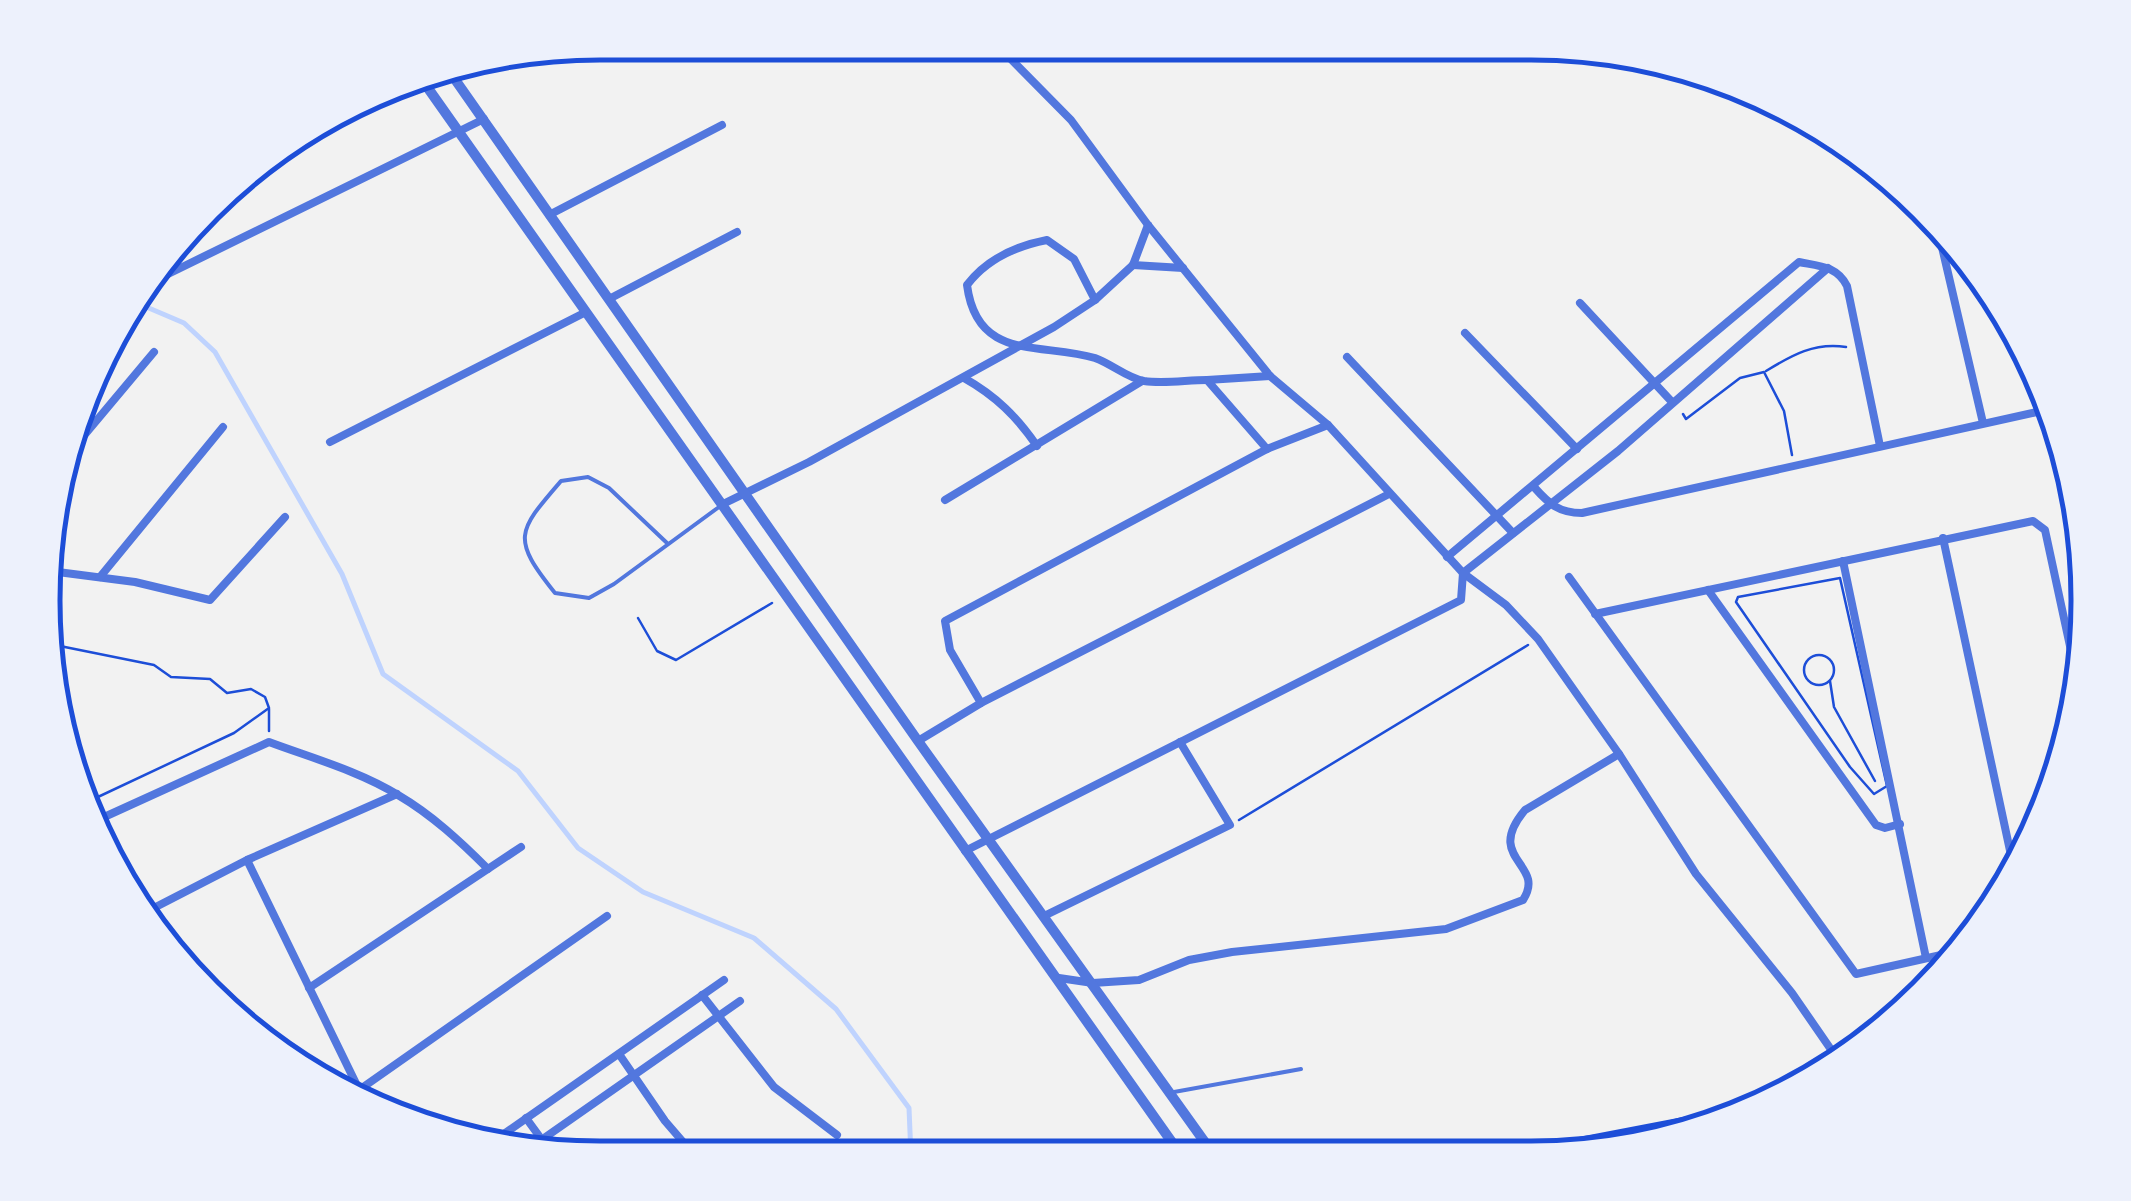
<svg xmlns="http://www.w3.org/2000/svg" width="2131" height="1201" viewBox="0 0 2131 1201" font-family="'Nunito Sans',sans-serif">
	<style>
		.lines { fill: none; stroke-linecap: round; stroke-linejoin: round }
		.stream { stroke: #bfd3fe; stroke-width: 5 }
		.path { stroke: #1d4ed8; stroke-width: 2.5 }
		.service { stroke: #5277de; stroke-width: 4 }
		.minor { stroke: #5277de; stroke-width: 8 }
		.tertiary { stroke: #5277de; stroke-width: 10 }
		.secondary { stroke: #1d4ed8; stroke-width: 11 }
		.rim { fill: none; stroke: #1d4ed8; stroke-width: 5 }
	</style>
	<rect width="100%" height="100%" fill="#f2f2f2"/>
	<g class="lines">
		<!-- stream -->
		<polyline class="stream" points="131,303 137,303 184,323 215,352 342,574 383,674 518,771 578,848 643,892 754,938 836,1009 909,1108 911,1156"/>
		<!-- path -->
		<g class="path">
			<path d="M1766 371C1792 355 1815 342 1846 347"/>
			<polyline points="1683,414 1686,419 1740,378 1764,372 1784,411 1792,455"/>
			<polygon points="1840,578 1887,786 1874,794 1850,767 1736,602 1738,597"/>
			<polyline points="638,618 657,651 676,660 772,603"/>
			<polyline points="45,643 154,665 171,677 210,679 227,693 251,689 265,697 269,708 234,733 83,804"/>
			<circle cx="1819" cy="670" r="15"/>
			<polyline points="1830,681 1834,707 1875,781"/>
			<polyline points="269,709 269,731"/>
			<polyline points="1239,820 1528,645"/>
		</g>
		<!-- service -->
		<g class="service">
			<path d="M667 543 609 488 588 477 561 481C517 532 511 538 555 593L589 598 614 584 719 507"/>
			<polyline points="1174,1092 1301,1069"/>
		</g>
		<!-- minor -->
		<g class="minor">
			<polyline points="995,43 1071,120 1148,225 1270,376 1328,425 1463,573 1506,605 1538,639 1619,754 1696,874 1792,993 1841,1064"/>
			<polyline points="549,215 722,125"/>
			<polyline points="1938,230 1983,423"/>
			<polyline points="1133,265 1183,268"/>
			<polyline points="164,276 484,119"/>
			<polyline points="609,299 737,232"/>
			<path d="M1095 300 1074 259 1047 240C1016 246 986 260 967 285 977 362 1041 342 1095 358 1112 364 1127 378 1144 381 1164 384 1187 380 1207 380"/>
			<polyline points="1580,303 1672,402"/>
			<polyline points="1465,333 1577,449"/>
			<polyline points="1347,357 1513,533"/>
			<path d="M964 378C996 396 1017 417 1037 446"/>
			<polyline points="330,442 586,312"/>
			<polyline points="1267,449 1207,380 1270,376"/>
			<polyline points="61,463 154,352"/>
			<path d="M1534 487C1549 504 1559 513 1582 513L2046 410"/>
			<polyline points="945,500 1142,381"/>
			<polyline points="723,504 809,462 1054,327 1095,300 1133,265 1148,225"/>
			<polyline points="1943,538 2015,874"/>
			<path d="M1447 557 1799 262C1819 266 1837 266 1847 286L1880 446"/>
			<polyline points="1843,561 1926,958"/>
			<polyline points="50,571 135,582 210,600 285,517"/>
			<polyline points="100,577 223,427"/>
			<polyline points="1569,577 1856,974 1959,951"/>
			<polyline points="1708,590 1876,825 1885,828 1900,824"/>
			<polyline points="1595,614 2033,521 2045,530 2079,688"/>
			<polyline points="981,703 950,650 945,621 1267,449 1328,425"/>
			<polyline points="918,741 981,703 1389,494"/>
			<path d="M91 823 269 742C312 758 359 771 398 795 432 815 460 841 488 869"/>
			<polyline points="965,851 1461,600 1463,573 1618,451 1828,268"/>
			<polyline points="247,860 366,1104"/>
			<polyline points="153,908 184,971"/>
			<polyline points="146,912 247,860 397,794"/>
			<polyline points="1044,916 1230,825 1180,742"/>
			<path d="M1059 978 1093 983 1139 980 1189 960 1232 952 1446 929 1523 900C1547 863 1483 860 1525 810L1619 754"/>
			<polyline points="309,988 521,847"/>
			<polyline points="702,995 774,1087 837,1135"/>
			<polyline points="619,1054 665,1121 696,1157"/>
			<polyline points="359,1090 607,916"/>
			<polyline points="526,1118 553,1155"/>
			<polyline points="491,1143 724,980"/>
			<polyline points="527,1150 740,1001"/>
		</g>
		<!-- tertiary -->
		<g class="tertiary">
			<polyline points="447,68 918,741 1214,1155"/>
			<polyline points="418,74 1181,1155"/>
		</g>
		<!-- secondary -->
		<polyline class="secondary" points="1519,1154 1749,1110"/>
	</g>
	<!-- crop -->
	<path d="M0 0H2131V1201H0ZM600 60H1531A540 540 0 0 1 2071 600V601A540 540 0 0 1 1531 1141H600A540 540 0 0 1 60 601V600A540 540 0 0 1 600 60Z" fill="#edf1fc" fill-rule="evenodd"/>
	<path class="rim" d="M600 60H1531A540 540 0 0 1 2071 600V601A540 540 0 0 1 1531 1141H600A540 540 0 0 1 60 601V600A540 540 0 0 1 600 60Z"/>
</svg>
